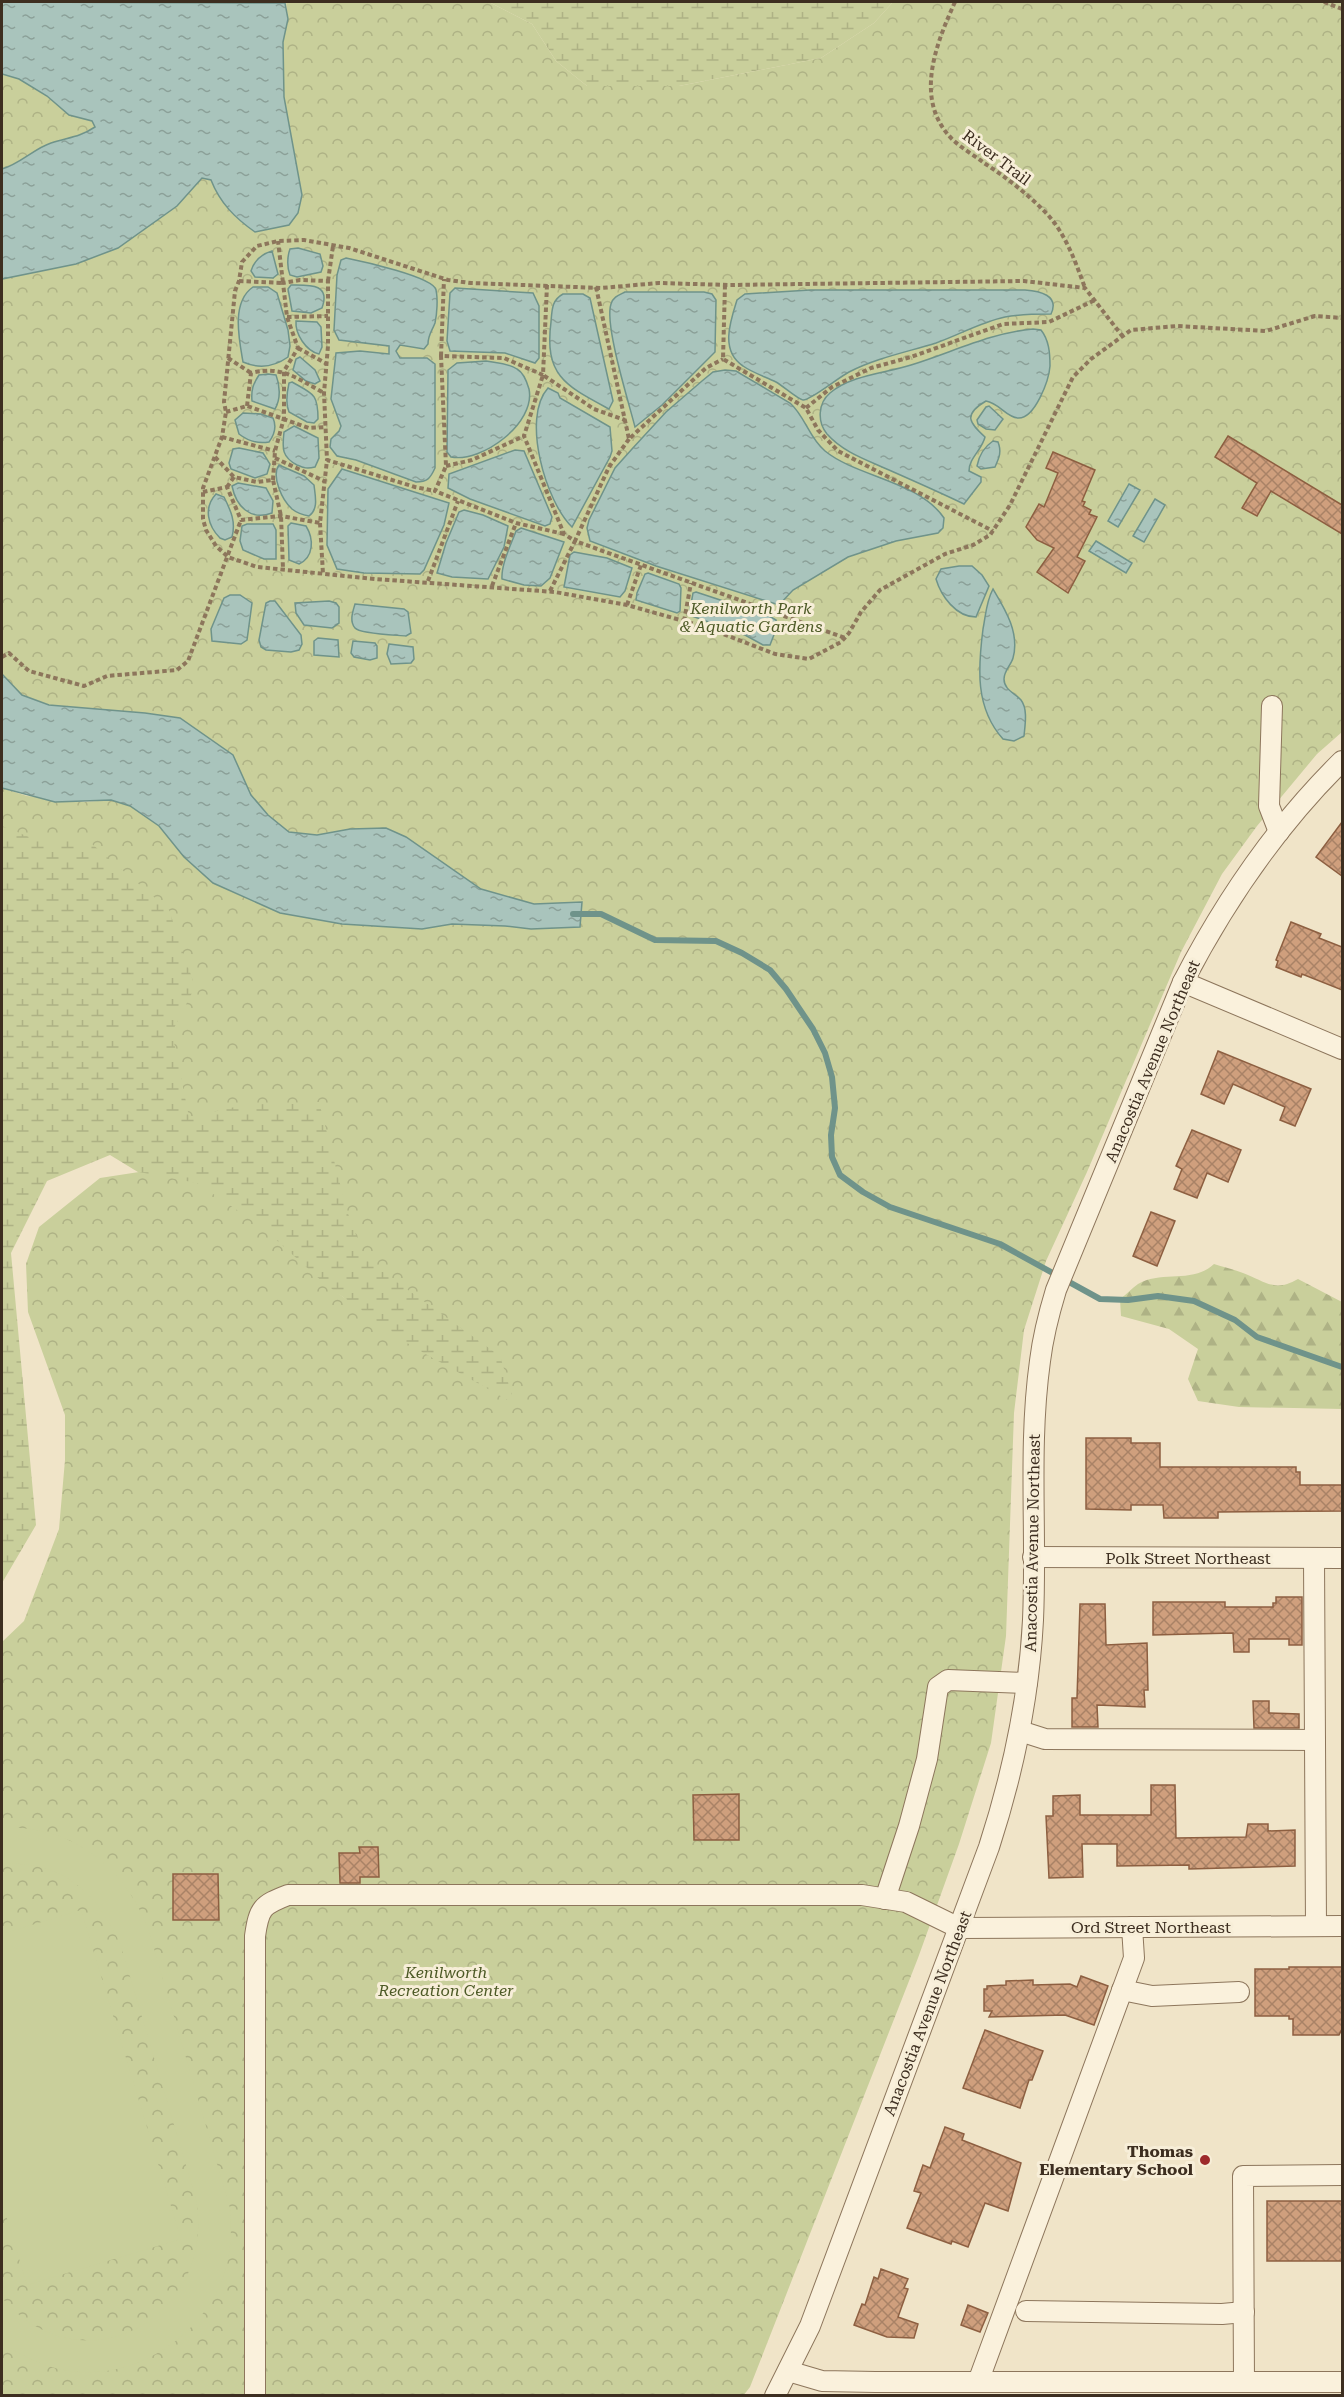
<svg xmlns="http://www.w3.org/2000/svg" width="1344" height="2397" viewBox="0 0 1344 2397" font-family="'Roboto Serif',serif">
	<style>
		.forest { fill: url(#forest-firs) }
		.wetland { fill: url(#wetland-marsh) }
		.park { fill: url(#park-crowns) }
		.garden { fill: #c9cf9b }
		.water { fill: url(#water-ripples); stroke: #6f938a; stroke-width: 1.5 }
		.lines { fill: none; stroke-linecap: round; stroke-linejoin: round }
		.stream { stroke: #6f938a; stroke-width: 6 }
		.building { fill: url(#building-cross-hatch); stroke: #8d5f41; stroke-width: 1.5 }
		.minor-casing { stroke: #8d765c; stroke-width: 22 }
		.path { stroke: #8d765c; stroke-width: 4; stroke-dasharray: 4.5 3; stroke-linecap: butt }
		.minor { stroke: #faf1dc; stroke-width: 20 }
		.poi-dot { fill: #9e2a2b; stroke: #f7eed8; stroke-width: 2 }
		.labels { text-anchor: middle; stroke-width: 6; stroke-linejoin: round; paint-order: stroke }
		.street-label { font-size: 16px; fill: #3d2e20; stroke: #f7eed8 }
		.park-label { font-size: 16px; font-style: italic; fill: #4d5a26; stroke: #f7eed8 }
		.poi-label { font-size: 16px; font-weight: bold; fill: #3d2e20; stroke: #f7eed8; text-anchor: end }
	</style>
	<defs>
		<pattern id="forest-firs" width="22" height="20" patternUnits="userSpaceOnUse" patternTransform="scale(1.5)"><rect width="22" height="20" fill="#c9cf9b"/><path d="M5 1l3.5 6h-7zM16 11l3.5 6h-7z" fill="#aeb285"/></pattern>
		<pattern id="wetland-marsh" width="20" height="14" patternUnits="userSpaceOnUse" patternTransform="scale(1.5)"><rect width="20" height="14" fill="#c9cf9b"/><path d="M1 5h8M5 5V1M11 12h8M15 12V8" fill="none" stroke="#aeb285"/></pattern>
		<pattern id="park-crowns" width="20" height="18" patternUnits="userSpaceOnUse" patternTransform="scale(1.5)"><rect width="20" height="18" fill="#c9cf9b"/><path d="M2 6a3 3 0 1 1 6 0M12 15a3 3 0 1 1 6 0" fill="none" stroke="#aeb285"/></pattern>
		<pattern id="water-ripples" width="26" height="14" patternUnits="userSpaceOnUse" patternTransform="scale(1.5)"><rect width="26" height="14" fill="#a9c4bc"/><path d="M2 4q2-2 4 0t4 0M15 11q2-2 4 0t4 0" fill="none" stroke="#8ba098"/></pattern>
		<pattern id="building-cross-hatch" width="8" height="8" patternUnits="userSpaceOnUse" patternTransform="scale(1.5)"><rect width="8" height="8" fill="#cf9f7d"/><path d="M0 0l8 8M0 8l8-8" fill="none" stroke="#a98266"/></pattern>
	</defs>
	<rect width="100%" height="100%" fill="#f0e4c8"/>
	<!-- forest -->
	<path class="forest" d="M1214 1264C1223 1267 1233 1269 1243 1273 1265 1281 1274 1293 1298 1279L1342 1302V1409L1239 1407 1198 1401 1188 1379 1198 1349 1169 1329 1121 1316 1120 1299C1126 1295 1132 1288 1138 1284 1162 1270 1193 1284 1214 1264Z"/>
	<!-- wetland -->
	<g class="wetland">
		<polygon points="489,2 893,2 874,23 821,58 679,86 587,86 556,61 532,24"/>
		<polygon points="2,791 226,890 583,1446 438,1385 343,1297 110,1155 47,1181 11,1253 36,1525 2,1583"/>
	</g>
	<!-- park -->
	<g class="park">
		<path d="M286 2H489L532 24 556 61 587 86H679L821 58 874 23 893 2H1342V732L1317 754 1257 826 1222 874 1181 952 1087 1172 1046 1261 1024 1330 1014 1413 1006 1636 991 1743 959 1844 918 1958 750 2387 743 2396H2V1642L24 1621 59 1529 65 1460V1415L28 1312 26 1264 39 1227 100 1178 139 1172 197 1183 262 1227 325 1284 413 1347 515 1404 500 1356 365 1259 347 1211 319 1102 244 1105 189 1117 172 1032 195 987 169 910 85 838 34 839 2 826V788L27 796 84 802 111 800 130 806 160 826 180 718 145 713 50 705 22 695 2 674V279L76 264 154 222 177 206 202 178 211 180C220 202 235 217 255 232L302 195 284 97 283 42 288 19Z"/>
		<polygon points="2,74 19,79 47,96 69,115 92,121 95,127 69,140 50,143 27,158 2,169"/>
	</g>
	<!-- garden -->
	<g class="garden">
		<path d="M2 1828C70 1824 124 1866 148 1928L230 2208C232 2231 231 2253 224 2275 201 2339 131 2383 64 2370 42 2366 24 2356 5 2345L2 2342V2298C82 2391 217 2319 196 2199L120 1943C95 1891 63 1861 2 1864Z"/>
		<polygon points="81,1910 181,2239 27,2285 2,2202 2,1934"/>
	</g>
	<!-- water -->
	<g class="water">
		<path d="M2 2 285 3 288 19 283 42 284 97 302 195 298 213 289 225 255 232C235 218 220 203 211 180L202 178 177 206 118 248 76 264 2 279V169C20 164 35 148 51 143 69 137 78 138 95 127L92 121 69 115 47 96 19 79 2 74Z"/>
		<path d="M298 248 320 254 323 266 321 272 297 277 290 275C287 268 287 257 290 249Z"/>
		<path d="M272 251 278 274 273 278 255 277 251 271C254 261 262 254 272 251Z"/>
		<path d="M346 258C361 261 434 277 436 290 438 299 437 314 435 323 432 331 428 335 428 344L424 349 400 345 396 351 400 358H427L435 364V468C430 479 427 482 416 482L356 460 337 456 330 447 331 439 339 431 341 426 331 399 336 353 360 351 389 354V346L339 340 334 330 337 275 341 260Z"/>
		<path d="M291 285C309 285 331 283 322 308L311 313 292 311 288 289Z"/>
		<path d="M253 287H268L277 293 288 330 290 346 288 357C274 367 259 369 243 362 239 339 231 302 253 287Z"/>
		<polygon points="455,288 533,293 539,306 539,358 535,363 505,353 450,351 447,341 450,293"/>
		<path d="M810 290H1025C1039 291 1060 295 1051 314 1035 314 1020 314 1005 317 981 322 959 335 936 343 907 352 876 358 849 372 839 377 810 401 803 400 799 400 783 386 776 382 766 377 753 373 743 366 720 351 730 322 737 300L745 294Z"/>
		<path d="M625 292H704L712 294 716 300 715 352 662 405 635 427C629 403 604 324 611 304 613 297 619 295 625 292Z"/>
		<path d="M563 294H583L590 298 613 401 609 409C566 386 544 376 551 322 552 309 552 300 563 294Z"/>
		<path d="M296 321 317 322 321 327 322 347 319 354C306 351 295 334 296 321Z"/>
		<path d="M1033 329 1041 330C1049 340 1050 353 1050 366 1049 380 1035 419 1018 418 1006 417 999 403 986 401 962 415 970 423 985 437 982 450 969 458 969 471L981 477V482L964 504C939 492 914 481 889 470 867 460 844 453 827 434 817 422 818 403 830 393 851 375 886 373 911 365 953 352 990 333 1033 329Z"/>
		<polygon points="300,357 315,370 320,381 315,384 306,381 293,370 296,359"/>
		<path d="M486 361C497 363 508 363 517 369 524 373 527 382 529 389 536 423 482 463 451 457L447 452 448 370 457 363Z"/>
		<path d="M725 370 736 371 790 403C805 416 809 438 825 451 857 477 919 481 944 518L943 528 938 533 896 541 848 557 793 590 779 605 656 566 590 541 587 528 589 520 615 468 632 449 666 412 702 381 713 372Z"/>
		<path d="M268 374 276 375C280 385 281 399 275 409L252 401C251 390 253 384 259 375Z"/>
		<path d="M292 382C313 394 318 393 318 419L314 423 307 422 289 412C285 403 287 392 289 383Z"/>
		<path d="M548 388 558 393 560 398 610 427 612 451 610 457 572 527C546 502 521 418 548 388Z"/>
		<polygon points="989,406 1003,419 995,430 986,429 978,424 977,420 986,407"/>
		<path d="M243 413 261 414 273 418C277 427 275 434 269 442 258 444 248 441 239 434L235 420Z"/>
		<path d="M294 426 318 438 319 458 315 467C307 469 304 468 297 465 282 457 282 449 284 432Z"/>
		<path d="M993 441 998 442C1002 452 999 458 995 467L981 469 977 466C979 455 984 447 993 441Z"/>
		<polygon points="239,448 263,453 270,464 267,474 255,478 231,469 229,463 233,449"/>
		<polygon points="515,450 524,451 552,517 550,524 545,526 470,499 448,488 449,474"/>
		<path d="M279 465 304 476 314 485C315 495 319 509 309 516 303 515 297 513 292 509 282 500 271 476 279 465Z"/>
		<polygon points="342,469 449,503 444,525 424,570 420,574 364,573 337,569 327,545 328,489"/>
		<path d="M238 483 266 488 273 501 272 513C250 521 236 506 232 486Z"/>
		<polygon points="1129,484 1140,490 1118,527 1108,521"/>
		<path d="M216 494 224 497C231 511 236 522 232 537L225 540 220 538C208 526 203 508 216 494Z"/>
		<polygon points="1155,499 1165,505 1144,542 1133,536"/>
		<polygon points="464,510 483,515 508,526 504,547 488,579 452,577 437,573 446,543 459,512"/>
		<path d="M291 523 306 526C314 539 314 557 299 564L289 560 288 526Z"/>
		<polygon points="247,524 273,524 276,530 276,559 264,559 243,550 240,541 242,526"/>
		<path d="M521 528 564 542 550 578 541 586 524 585 502 579C501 564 511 545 516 531Z"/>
		<polygon points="1096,541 1132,563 1126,573 1089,551"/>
		<polygon points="574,552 607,558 632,568 625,591 620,597 564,587 570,555"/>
		<path d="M959 566H972L982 575 989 586 976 617C956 617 941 596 936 579L941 569Z"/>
		<polygon points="648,573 679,584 681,588 680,611 677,613 636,600 637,593 645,574"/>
		<path d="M993 589C1005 609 1020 633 1013 658 1011 665 1004 671 1004 679 1004 690 1015 693 1021 700 1028 709 1025 725 1024 736L1014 741 1003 739C975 708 978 668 983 629 986 614 986 602 993 589Z"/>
		<polygon points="696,592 769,616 776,620 777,627 770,645 763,645 745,635 689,615 693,593"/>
		<polygon points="230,595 240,595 252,603 247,640 241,644 212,641 211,629 224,598"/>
		<polygon points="270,601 275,601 301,635 302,644 299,650 291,652 266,650 261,647 259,640 266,603"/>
		<polygon points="329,601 336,603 339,607 339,623 332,628 304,625 296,613 295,603"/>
		<path d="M355 604 404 609 408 612 411 633 406 636C396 635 360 634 355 628 349 621 353 611 355 604Z"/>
		<polygon points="318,638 338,640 339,657 314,655 314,641"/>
		<polygon points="353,641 375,643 377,646 377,658 370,660 354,657 351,653"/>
		<polygon points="389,644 413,647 414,659 411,663 391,664 387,654"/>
		<polygon points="2,674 22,695 49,705 145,713 180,718 233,755 251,795 268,815 289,832 317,835 350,829 386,828 406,837 481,889 534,904 582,902 580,927 531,929 505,926 452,924 422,929 342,924 280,913 213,883 184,857 159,826 130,806 111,800 55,802 2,788"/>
	</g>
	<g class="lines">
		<!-- stream -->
		<polyline class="stream" points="573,914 601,914 655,940 716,941 742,953 770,970 786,989 813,1029 825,1053 832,1077 835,1108 831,1135 832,1157 840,1175 863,1192 890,1207 1000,1244 1100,1299 1128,1300 1158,1296 1194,1301 1235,1320 1257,1337 1342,1367"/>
	</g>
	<!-- building -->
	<g class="building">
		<polygon points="1228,436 1342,505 1342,534 1271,491 1257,516 1242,508 1257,483 1215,457"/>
		<polygon points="1053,452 1095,470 1082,501 1085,502 1083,506 1091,510 1089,514 1097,517 1077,557 1085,561 1068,593 1037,572 1054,548 1037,540 1026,527 1039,504 1044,507 1058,473 1046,468"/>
		<polygon points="1342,822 1342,876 1316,857"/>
		<polygon points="1291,922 1321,934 1319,938 1342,947 1342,990 1302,974 1301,977 1276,967 1278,961 1276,960"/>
		<polygon points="1218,1051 1311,1089 1295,1126 1280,1120 1285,1107 1233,1084 1224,1104 1201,1094"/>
		<polygon points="1192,1130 1241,1150 1228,1182 1207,1173 1197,1198 1174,1189 1182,1169 1176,1166"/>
		<polygon points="1151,1212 1175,1221 1157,1266 1133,1256"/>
		<polygon points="1086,1438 1131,1438 1131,1443 1160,1443 1160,1467 1296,1467 1296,1472 1300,1472 1300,1485 1342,1485 1342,1511 1218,1512 1218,1518 1164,1518 1163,1505 1131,1505 1131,1510 1086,1509"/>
		<polygon points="1276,1597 1302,1597 1302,1645 1289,1645 1289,1639 1249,1639 1249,1652 1234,1652 1233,1633 1153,1635 1153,1602 1225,1602 1225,1607 1273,1607 1273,1603 1276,1603"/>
		<polygon points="1080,1604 1105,1604 1106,1645 1147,1643 1148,1690 1144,1690 1145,1707 1097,1705 1098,1727 1072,1727 1072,1698 1077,1698"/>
		<polygon points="1253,1701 1269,1701 1269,1713 1299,1714 1299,1728 1254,1728"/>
		<polygon points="1151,1785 1175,1785 1176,1838 1246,1837 1248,1824 1268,1824 1268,1831 1295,1830 1295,1866 1189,1869 1189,1865 1117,1866 1117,1844 1082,1844 1083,1877 1049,1878 1046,1816 1053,1816 1053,1796 1080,1795 1080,1815 1151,1815"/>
		<polygon points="739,1794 739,1840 694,1840 693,1795"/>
		<polygon points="359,1847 378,1847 379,1877 360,1877 360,1883 340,1883 339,1853 360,1853"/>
		<polygon points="173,1874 218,1874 219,1920 173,1920"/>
		<polygon points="1289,1967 1342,1967 1342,2029 1339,2035 1293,2035 1293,2019 1289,2019 1289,2016 1255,2016 1255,1969 1289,1969"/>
		<polygon points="1081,1976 1108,1986 1094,2025 1065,2015 989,2017 992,2011 984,2011 984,1989 987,1989 987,1986 1006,1985 1006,1981 1033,1980 1033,1985 1070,1984 1077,1987"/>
		<polygon points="985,2030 1043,2051 1032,2080 1029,2080 1020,2108 963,2088"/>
		<polygon points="945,2127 964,2134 962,2140 1021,2163 1008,2211 985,2203 968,2247 952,2241 951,2244 907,2228 921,2193 914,2191 923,2165 930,2168"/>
		<rect x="1267" y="2201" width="75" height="60"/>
		<polygon points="881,2269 908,2279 904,2288 908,2289 898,2317 918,2324 914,2338 887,2337 854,2325 862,2304 865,2305 874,2277 878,2279"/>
		<polygon points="968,2305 988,2313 980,2332 961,2325"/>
	</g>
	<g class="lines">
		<!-- minor casing -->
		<g class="minor-casing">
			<g id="minor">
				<polyline points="1272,706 1269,806 1279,832"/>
				<polyline points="1183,982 1342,1049"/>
				<polyline points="1033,1557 1342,1558"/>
				<polyline points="1314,1558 1316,1926"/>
				<polyline points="1020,1731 1045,1739 1315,1740"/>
				<polyline points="885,1899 909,1826 927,1759 938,1687 948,1680 1027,1683"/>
				<polyline points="1122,1990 1152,1996 1239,1992"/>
				<polyline points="1026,2311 1222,2314 1244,2312"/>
				<polyline points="788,2371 822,2381 875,2382 1342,2382"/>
				<polyline points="978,2382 1134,1958 1132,1927"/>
				<polyline points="1244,2382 1243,2176 1342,2175"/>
				<path d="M255 2396V1936C259 1908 262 1905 288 1895H862L906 1902 959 1928 1342 1926"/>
				<path d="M775 2396 810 2326 989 1847C1013 1773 1029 1698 1033 1620 1037 1533 1028 1447 1040 1361 1043 1336 1049 1313 1056 1290L1183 982C1225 901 1277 825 1342 761"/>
			</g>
		</g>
		<!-- path -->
		<g class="path">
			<path d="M955 2C935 46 913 102 954 141 963 149 975 156 984 163 1007 178 1029 195 1048 215 1066 235 1076 263 1085 288"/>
			<polyline points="1324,2 1342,9"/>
			<polyline points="239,281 283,283 278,241"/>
			<polyline points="328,281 333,246"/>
			<polyline points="547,285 543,375 504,358 441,356 446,466 435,491 516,523 564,534"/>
			<polyline points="725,285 723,359 806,408 818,430 838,451 993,531"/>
			<polyline points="596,287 629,439 706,368 723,359"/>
			<polyline points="287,317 328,316"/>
			<polyline points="1123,337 1085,288 1024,281 729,285 659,283 601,288 471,283 448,280 349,248 304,240 278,241 257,246 242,262 239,281 235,291 224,402 226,412 222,437 203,488 203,519 206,530 216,546 228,557 257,567 375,579 555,592 627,605 705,627 775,654 809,659 841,642 849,633 861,612 880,590 945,554 973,545 990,535 1010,505 1073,377 1091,359 1131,330 1177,326 1266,331 1315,316 1342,318"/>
			<polyline points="298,348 327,364"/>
			<polyline points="441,356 444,279"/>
			<polyline points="228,358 251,373"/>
			<path d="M247 406 251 373C282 365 298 379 324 393"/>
			<polyline points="806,408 832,387 871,368 911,357 1003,324 1049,322 1095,300"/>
			<polyline points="226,412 247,406 309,428 326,427"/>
			<polyline points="222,437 275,451"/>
			<polyline points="629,439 609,467 575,541 845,638"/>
			<polyline points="215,457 234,477"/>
			<polyline points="275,458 324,481"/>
			<polyline points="446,466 472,460 524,436"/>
			<polyline points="273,480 275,451 284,418 284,371 298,348 287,317 283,283 300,280 328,281 328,346 324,393 327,460"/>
			<polyline points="227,487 234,477 257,482 273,480 281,516 283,569"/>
			<polyline points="203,492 227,487 241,520 281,516 320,523 327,460 415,487 435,491"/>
			<polyline points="320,523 323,574"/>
			<polyline points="428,581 458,501"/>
			<polyline points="492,586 516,523"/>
			<polyline points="550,591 575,541 564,534 524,436 543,375 594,409 625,420"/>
			<polyline points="627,605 641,565"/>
			<polyline points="684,621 691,583"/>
			<polyline points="2,657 9,653 29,671 84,686 107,676 177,670 188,661 241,520"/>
		</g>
		<!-- minor -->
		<use href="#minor" class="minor"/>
	</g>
	<!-- markers -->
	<circle class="poi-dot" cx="1205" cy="2160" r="6"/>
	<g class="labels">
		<!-- street labels -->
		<g class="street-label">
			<text transform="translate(997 157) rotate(37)" y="6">River Trail</text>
			<text transform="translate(1152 1061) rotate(-67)" y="6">Anacostia Avenue Northeast</text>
			<text transform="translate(1032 1543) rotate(-89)" y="6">Anacostia Avenue Northeast</text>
			<text x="1188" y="1564">Polk Street Northeast</text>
			<text x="1151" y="1933">Ord Street Northeast</text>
			<text transform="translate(927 2013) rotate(-69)" y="6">Anacostia Avenue Northeast</text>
		</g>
		<!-- park labels -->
		<g class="park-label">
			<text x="751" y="614">Kenilworth Park<tspan x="751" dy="18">&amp; Aquatic Gardens</tspan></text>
			<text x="446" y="1978">Kenilworth<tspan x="446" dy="18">Recreation Center</tspan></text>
		</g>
		<!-- poi labels -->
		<g class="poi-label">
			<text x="1193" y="2157">Thomas<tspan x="1193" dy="18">Elementary School</tspan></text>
		</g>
	</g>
	<!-- border -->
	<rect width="1344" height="2397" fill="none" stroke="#3d2e20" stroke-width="6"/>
</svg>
